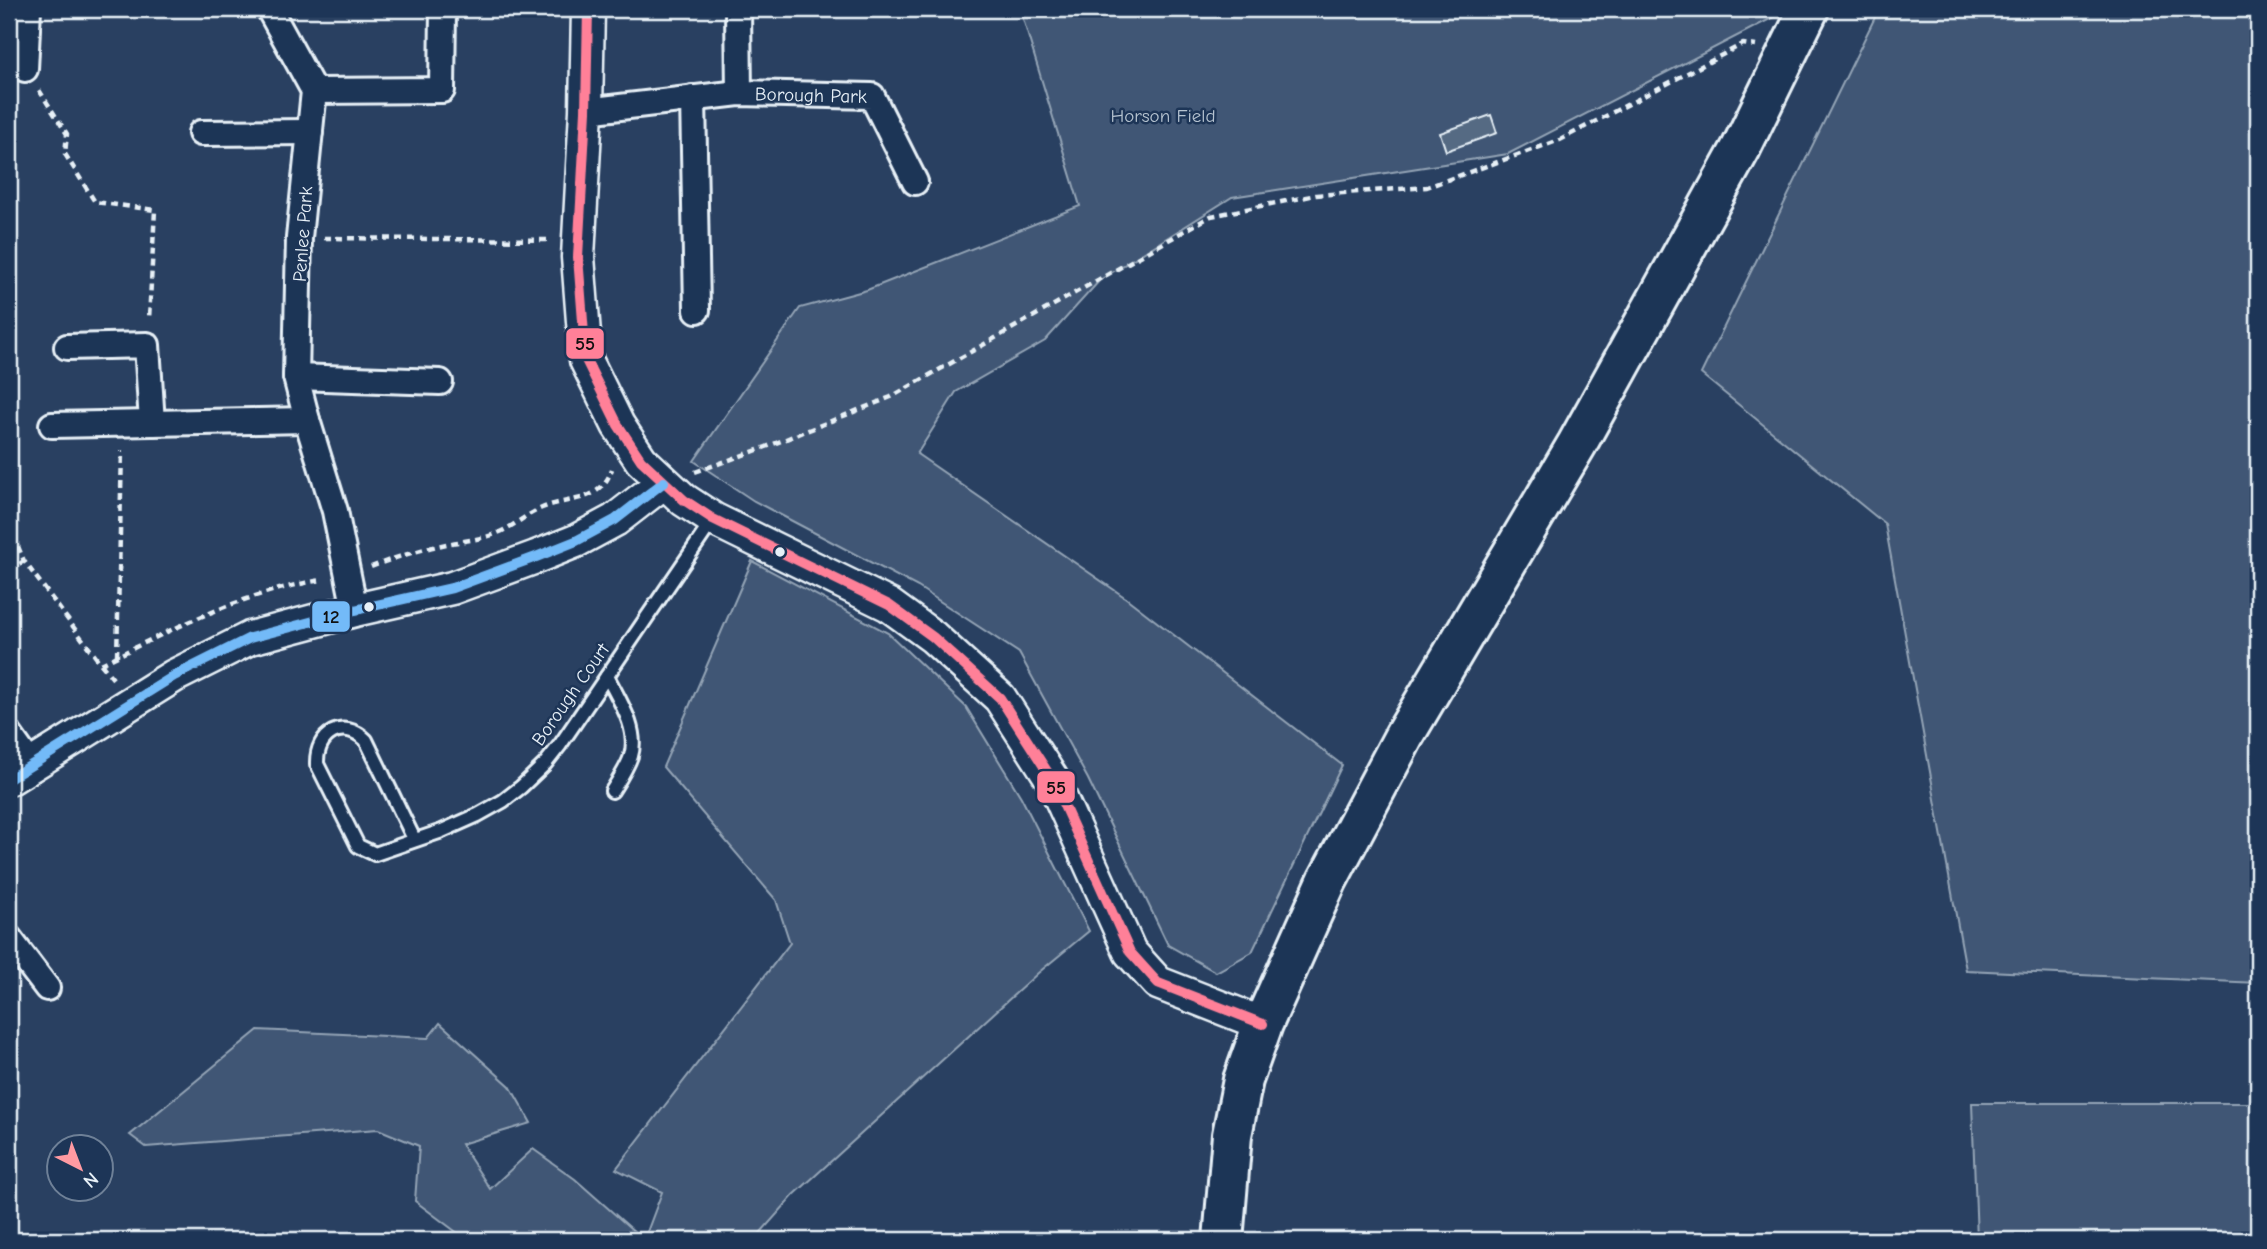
<svg xmlns="http://www.w3.org/2000/svg" width="2267" height="1249" viewBox="0 0 2267 1249" font-family="'Comic Neue',sans-serif">
	<style>
		.green { fill: #415774; stroke: #94a4b6; stroke-width: 2 }
		.building { fill: #556a83; stroke: #e8f1f8; stroke-width: 2 }
		.lines { fill: none; stroke-linecap: round; stroke-linejoin: round }
		.service-casing { stroke: #e8f1f8; stroke-width: 18 }
		.minor-casing { stroke: #e8f1f8; stroke-width: 30 }
		.tertiary-casing { stroke: #e8f1f8; stroke-width: 37 }
		.primary-casing { stroke: #e8f1f8; stroke-width: 44 }
		.path { stroke: #e8f1f8; stroke-width: 4.5; stroke-dasharray: 7 5; stroke-linecap: butt }
		.service { stroke: #1d3557; stroke-width: 12 }
		.minor { stroke: #1d3557; stroke-width: 24 }
		.tertiary { stroke: #1d3557; stroke-width: 32 }
		.primary { stroke: #1d3557; stroke-width: 38 }
		.bus-1-casing { stroke: #1d3557; stroke-width: 16 }
		.bus-2-casing { stroke: #1d3557; stroke-width: 16 }
		.bus-1 { stroke: #ff8098; stroke-width: 10 }
		.bus-2 { stroke: #73baf8; stroke-width: 10 }
		.bus-dot { fill: #e8f1f8; stroke: #1d3557; stroke-width: 2.5 }
		.labels { text-anchor: middle; stroke-width: 5; stroke-linejoin: round; paint-order: stroke }
		.street-label { font-size: 19px; fill: #e8f1f8; stroke: #1d3557 }
		.park-label { font-size: 19px; fill: #b6c3d0; stroke: #1d3557 }
		.line-badge { stroke: #1d3557; stroke-width: 2.5 }
		.pale-badge-label { font-size: 19px; text-anchor: middle; font-weight: bold; fill: #111 }
	</style>
	<rect width="100%" height="100%" fill="#294061"/>
	<filter id="ink" filterUnits="userSpaceOnUse"><feTurbulence type="fractalNoise" baseFrequency=".0143" numOctaves="2"/><feDisplacementMap in="SourceGraphic" scale="14" xChannelSelector="R" yChannelSelector="G"/><feConvolveMatrix kernelMatrix="1 2 1 2 8 2 1 2 1" color-interpolation-filters="sRGB"/></filter>
	<g filter="url(#ink)">
		<!-- green -->
		<g class="green">
			<polygon points="1020,9 1780,9 1776,16 1508,154 1232,197 1100,280 1045,341 956,392 917,454 1126,598 1342,765 1252,952 1216,972 1168,945 1088,779 1019,653 918,587 754,501 694,461 800,308 867,290 1080,206"/>
			<polygon points="1879,9 2258,9 2258,983 1966,970 1885,524 1701,374"/>
			<polygon points="752,561 888,633 966,707 1021,797 1089,931 1038,973 794,1195 754,1240 467,1240 415,1201 419,1146 378,1129 146,1147 130,1135 258,1030 428,1038 440,1023 510,1086 531,1123 461,1144 490,1189 533,1149 575,1179 644,1240 662,1192 616,1169 790,943 776,900 663,767"/>
			<polygon points="1972,1103 2258,1103 2258,1240 1977,1240"/>
		</g>
		<!-- building -->
		<polygon class="building" points="1491,115 1497,133 1446,151 1440,133"/>
		<g class="lines">
			<!-- service casing -->
			<g class="service-casing">
				<g id="service">
					<path d="M607 676C619 700 639 729 631 756 627 768 619 780 612 791"/>
					<path d="M414 839 366 740C343 718 316 733 317 764L358 846 375 854 442 831 478 815 503 801 521 787 545 764 560 745 713 520"/>
				</g>
			</g>
			<!-- minor casing -->
			<g class="minor-casing">
				<g id="minor">
					<polyline points="269,9 314,91 299,238 296,377 307,420 335,511 355,610"/>
					<polyline points="738,9 739,93"/>
					<polyline points="25,69 28,9"/>
					<polyline points="314,91 442,90 443,9"/>
					<polyline points="693,98 697,310"/>
					<path id="s1" d="M586 111 739 93 872 96 915 182"/>
					<polyline points="201,133 310,132"/>
					<polyline points="67,347 147,345 152,423"/>
					<polyline points="296,377 440,382"/>
					<polyline points="52,425 307,420"/>
					<polyline points="9,734 31,765"/>
					<polyline points="9,938 47,988"/>
				</g>
			</g>
			<!-- tertiary casing -->
			<g class="tertiary-casing">
				<g id="tertiary">
					<polyline points="588,9 586,111 578,257 586,360 618,425 641,460 684,500 713,519 889,605 933,637 1000,698 1052,779 1130,952 1158,983 1263,1024"/>
					<polyline points="9,779 174,676 250,638 355,610 452,588 536,557 576,541 615,520 664,482"/>
				</g>
			</g>
			<!-- primary casing -->
			<g class="primary-casing">
				<polyline id="primary" points="1223,1240 1232,1135 1243,1080 1263,1024 1327,881 1404,736 1577,444 1741,148 1809,9"/>
			</g>
			<!-- path -->
			<g class="path">
				<polyline points="39,90 67,134 65,154 95,202 155,210 149,319"/>
				<polyline points="324,238 550,240"/>
				<polyline points="695,472 766,447 891,397 1211,216 1316,195 1427,187 1560,140 1743,44 1756,46"/>
				<path d="M9 524 24 561 101 664C173 629 243 592 322 580"/>
				<path d="M371 567C394 558 418 550 442 545 459 541 479 540 495 534 512 528 525 515 542 508 570 496 599 505 612 469"/>
				<polyline points="9,570 24,561"/>
				<polyline points="117,656 122,451"/>
				<polyline points="101,664 114,680"/>
			</g>
			<!-- service -->
			<use href="#service" class="service"/>
			<!-- minor -->
			<use href="#minor" class="minor"/>
			<!-- tertiary -->
			<use href="#tertiary" class="tertiary"/>
			<!-- primary -->
			<use href="#primary" class="primary"/>
			<!-- bus-1 casing -->
			<g class="bus-1-casing">
				<polyline id="bus-1" points="588,9 586,111 578,257 586,360 618,425 641,460 684,500 713,519 889,605 933,637 1000,698 1052,779 1130,952 1158,983 1263,1024"/>
			</g>
			<!-- bus-2 casing -->
			<g class="bus-2-casing">
				<polyline id="bus-2" points="9,779 174,676 250,638 355,610 452,588 536,557 576,541 615,520 664,482"/>
			</g>
			<!-- bus-1 -->
			<use href="#bus-1" class="bus-1"/>
			<!-- bus-2 -->
			<use href="#bus-2" class="bus-2"/>
		</g>
	</g>
	<!-- markers -->
	<g class="bus-dot">
		<circle cx="780" cy="552" r="6"/>
		<circle cx="369" cy="607" r="6"/>
	</g>
	<g class="labels">
		<!-- street labels -->
		<g class="street-label">
			<text dy="7" stroke="none"><textPath href="#s1" startOffset="226">Borough Park</textPath></text>
			<text transform="translate(302 234) rotate(-86)" y="7">Penlee Park</text>
			<text transform="translate(570 694) rotate(-55)" y="7">Borough Court</text>
		</g>
		<!-- park labels -->
		<g class="park-label">
			<text x="1163" y="122">Horson Field</text>
		</g>
	</g>
	<g class="line-badge">
		<rect x="565" y="327" width="40" height="33" rx="7" fill="#ff8098"/>
		<rect x="311" y="600" width="40" height="33" rx="7" fill="#73baf8"/>
		<rect x="1036" y="770" width="40" height="34" rx="7" fill="#ff8098"/>
	</g>
	<g class="pale-badge-label">
		<text x="585" y="350">55</text>
		<text x="331" y="623">12</text>
		<text x="1056" y="794">55</text>
	</g>
	<!-- margin -->
	<rect width="2267" height="1249" fill="none" stroke="#1d3557" stroke-width="35"/>
	<rect x="18" y="18" width="2232" height="1214" fill="none" stroke="#e8f1f8" stroke-width="2.5" filter="url(#ink)"/>
	<!-- north arrow -->
	<g transform="translate(80 1168) rotate(138)"><circle r="33" fill="#1d3557" stroke="#6e8097" stroke-width="2"/>
	<path d="M0-5L12 26L0 18L-12 26Z" fill="#ff9aa2"/>
	<text y="-10" font-size="19" font-weight="bold" text-anchor="middle" fill="#e8f1f8">N</text>
	</g>
</svg>
